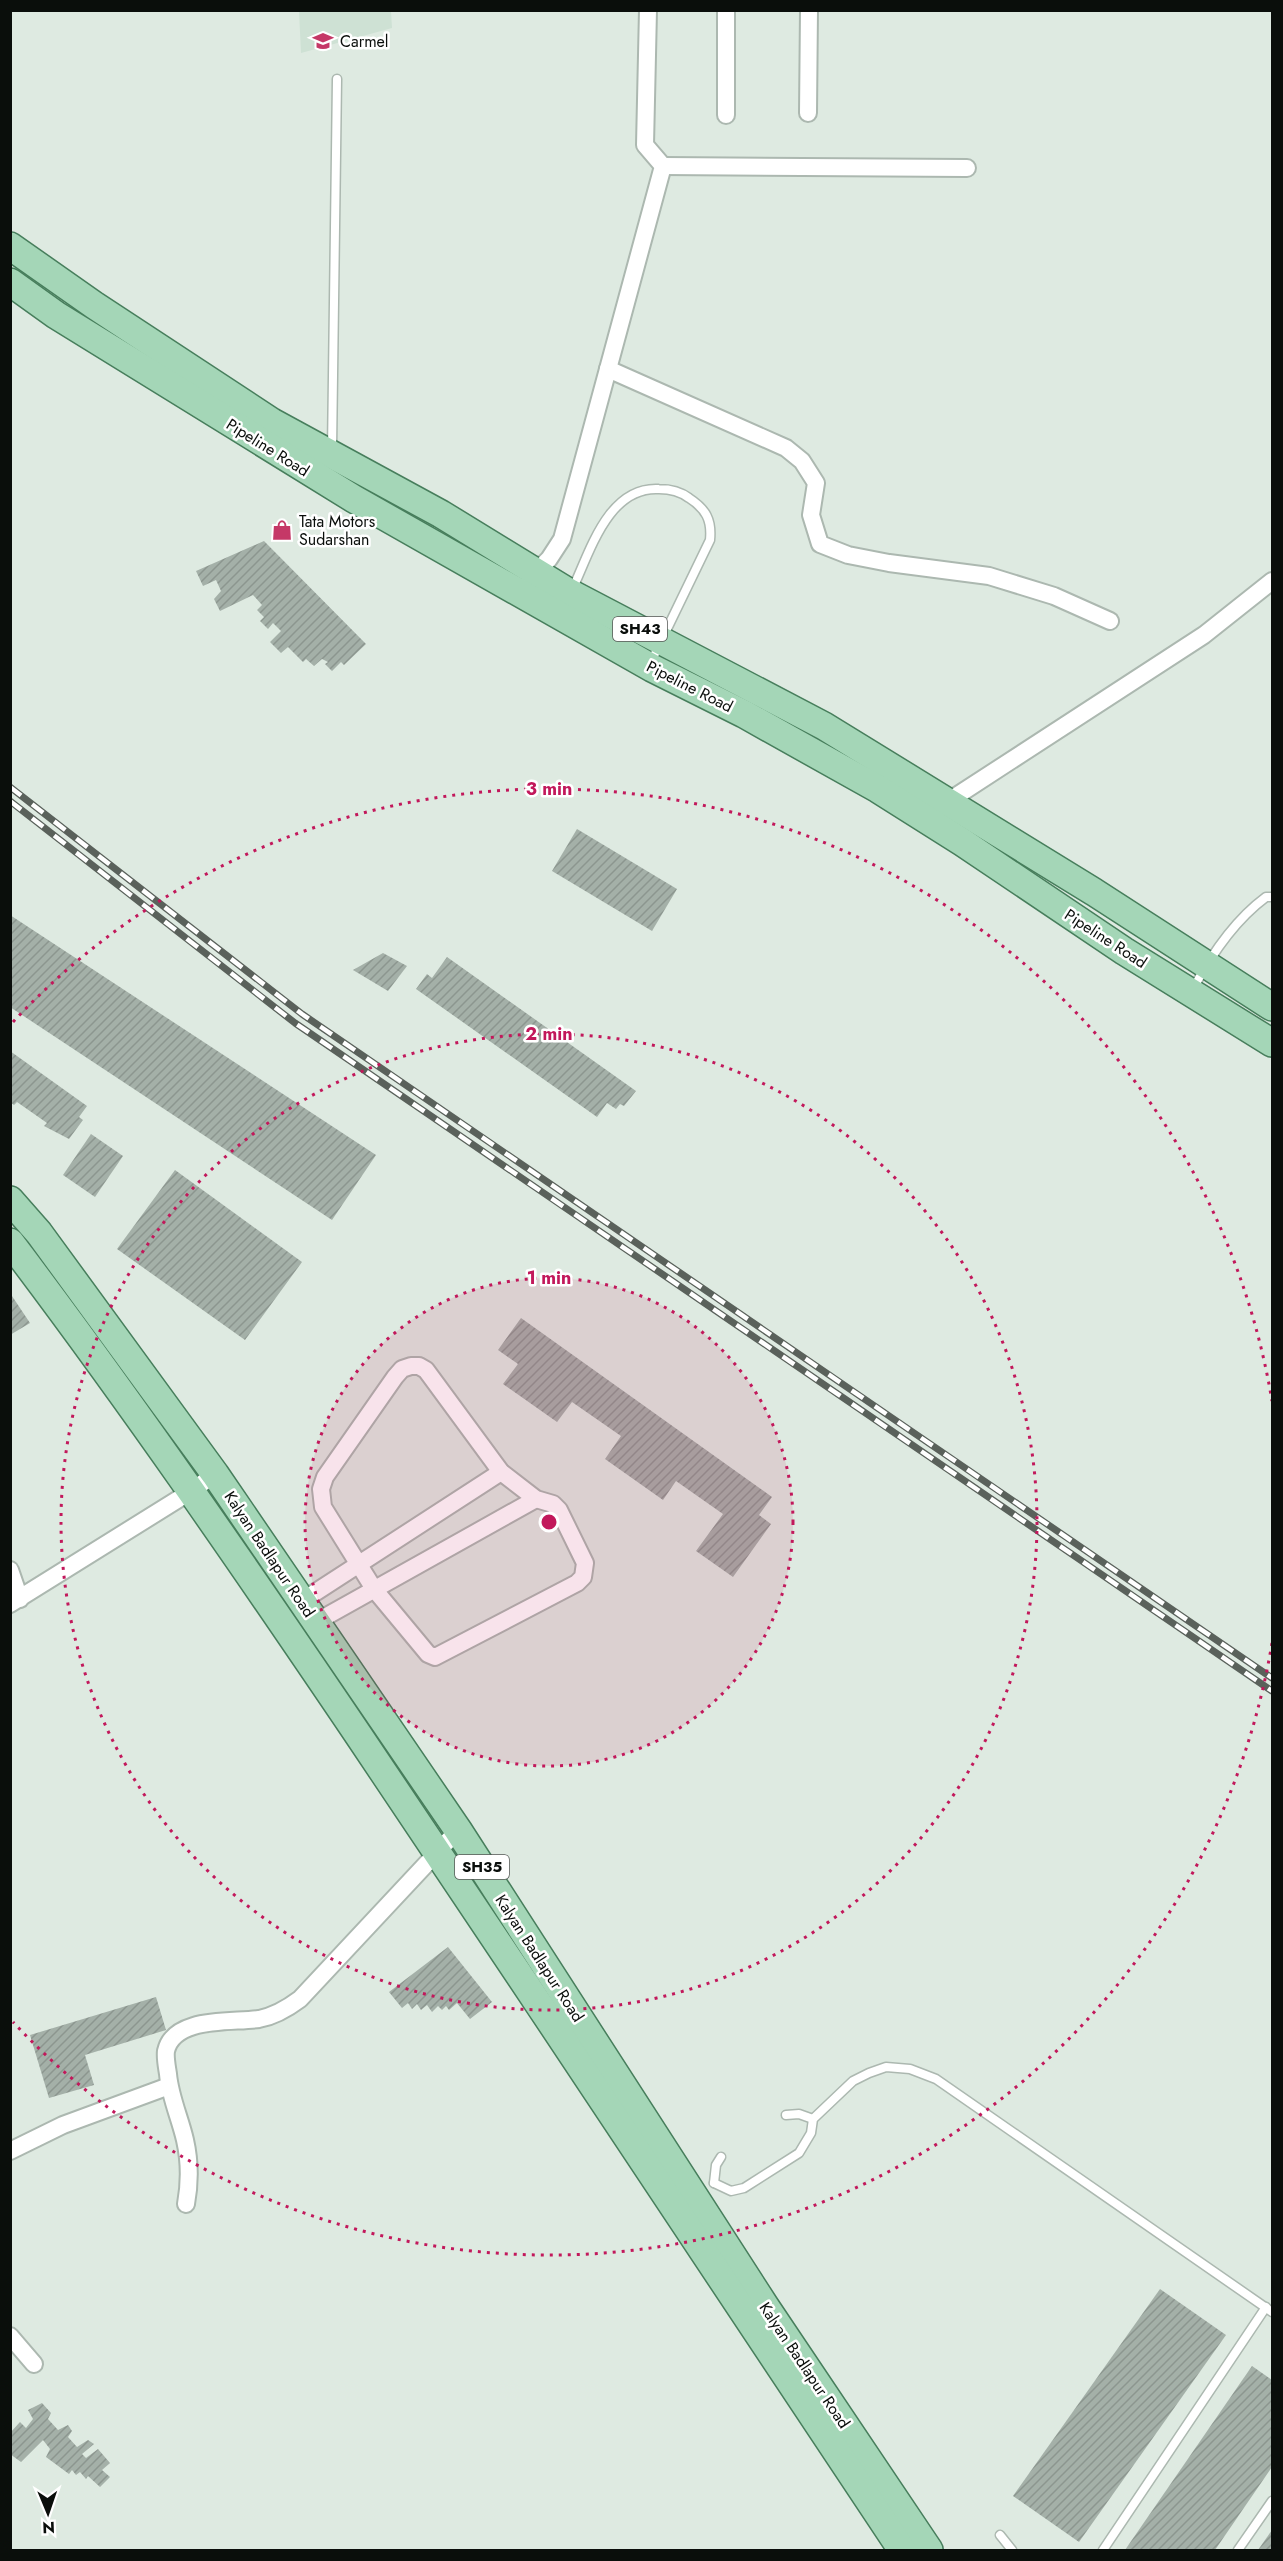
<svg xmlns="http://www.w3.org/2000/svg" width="1283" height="2561" viewBox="0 0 1283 2561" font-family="Jost,sans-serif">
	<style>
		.built { fill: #cee1d4 }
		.building { fill: url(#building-hatch) }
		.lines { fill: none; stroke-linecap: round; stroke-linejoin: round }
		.service-casing { stroke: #acb8b0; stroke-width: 11 }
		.minor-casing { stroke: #acb8b0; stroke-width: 20 }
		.primary-casing { stroke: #477e5c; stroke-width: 30 }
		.service { stroke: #fff; stroke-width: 8 }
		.minor { stroke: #fff; stroke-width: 16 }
		.primary { stroke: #a4d6b7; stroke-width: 27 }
		.rail-casing { stroke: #5a615b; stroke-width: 7 }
		.rail { stroke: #fff; stroke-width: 4.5; stroke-dasharray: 14; stroke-linecap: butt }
		.ring { fill: none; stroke: #c2185b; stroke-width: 3; stroke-dasharray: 3 6 }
		.labels { text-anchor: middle; stroke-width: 5; stroke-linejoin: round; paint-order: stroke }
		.shield { fill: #fff; stroke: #545654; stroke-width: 1.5 }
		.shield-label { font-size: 15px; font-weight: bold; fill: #0a0e0b }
		.poi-label { font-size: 16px; fill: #0a0e0b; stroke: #fff; text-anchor: start }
		.street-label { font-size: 16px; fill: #0a0e0b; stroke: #fff }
		.centre { fill: #c2185b; stroke: #fff; stroke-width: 3 }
		.ring-label { font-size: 18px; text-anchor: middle; font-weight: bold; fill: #c2185b; stroke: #fff; stroke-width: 5; stroke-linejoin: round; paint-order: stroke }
	</style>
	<defs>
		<pattern id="building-hatch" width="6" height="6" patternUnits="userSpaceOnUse" patternTransform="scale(1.5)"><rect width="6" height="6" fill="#a4b0a8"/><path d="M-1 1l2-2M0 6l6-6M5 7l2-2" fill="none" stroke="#8c968f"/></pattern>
	</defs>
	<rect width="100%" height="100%" fill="#deeae1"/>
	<!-- built -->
	<polygon class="built" points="299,11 391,11 392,28 301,53"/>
	<!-- building -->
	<g class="building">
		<polygon points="264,541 366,644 344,665 341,662 332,671 325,664 328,662 322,659 314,666 306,659 303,662 288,647 281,653 270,642 281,631 273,623 268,629 260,621 264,617 257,610 262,605 253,595 220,611 214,599 221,591 216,580 203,586 196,571"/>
		<polygon points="577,829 677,889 652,931 552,871"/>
		<polygon points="10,915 376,1155 332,1220 10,1007"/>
		<polygon points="383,953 407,966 388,991 353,970"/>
		<polygon points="447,957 636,1091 624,1106 620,1104 616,1109 607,1103 597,1117 416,989 427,974 432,978"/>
		<polygon points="10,1051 87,1106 79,1117 83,1120 69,1139 44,1126 47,1123 17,1102 14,1105 10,1102"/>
		<polygon points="91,1134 123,1156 95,1197 63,1175"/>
		<polygon points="175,1170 302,1262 245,1340 117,1249"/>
		<polygon points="10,1293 30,1323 10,1335"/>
		<polygon points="521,1318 772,1497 759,1515 771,1524 733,1577 696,1551 723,1514 676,1481 663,1500 605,1459 621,1436 572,1402 557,1422 503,1384 518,1364 498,1350"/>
		<polygon points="448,1947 492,2002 470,2019 457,2003 449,2010 446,2006 442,2010 438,2006 432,2012 427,2005 421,2010 417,2004 412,2009 408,2003 402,2008 389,1992"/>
		<polygon points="156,1997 166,2030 85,2055 94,2085 49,2098 30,2035"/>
		<polygon points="1160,2289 1226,2335 1079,2542 1013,2496"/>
		<polygon points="1252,2366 1272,2380 1272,2467 1215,2550 1125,2550"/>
		<polygon points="42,2403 51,2413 48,2419 58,2430 68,2425 72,2431 68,2437 77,2447 88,2440 94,2444 82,2454 86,2458 98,2449 110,2463 102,2470 110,2477 100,2487 88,2476 86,2479 80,2472 76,2475 72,2470 69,2474 46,2457 50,2449 43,2440 21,2462 10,2454 10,2433 20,2422 26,2428 33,2419 28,2410"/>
		<polygon points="1272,2530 1272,2550 1258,2550"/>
	</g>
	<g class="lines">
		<!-- service casing -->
		<g class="service-casing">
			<g id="service">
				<polyline points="332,450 337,79"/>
				<path d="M572 590C590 552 608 486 659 489 669 489 681 492 689 498 706 509 712 520 710 540L650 664"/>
				<path d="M1193 989C1211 955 1235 920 1266 897H1272"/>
				<polyline points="786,2115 799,2114 813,2119"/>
				<polyline points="714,2183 731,2191 744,2188 799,2153 811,2133 813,2119 853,2081 869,2073 886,2067 910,2069 936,2079 1272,2312"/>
				<polyline points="714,2183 716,2165 721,2157"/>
				<polyline points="1000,2535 1012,2550"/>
				<polyline points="1103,2550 1266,2307"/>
				<polyline points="1238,2550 1272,2501"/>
			</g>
		</g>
		<!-- minor casing -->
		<g class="minor-casing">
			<g id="minor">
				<polyline points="726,10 726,115"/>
				<polyline points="808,113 809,10"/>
				<polyline points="663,166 967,168"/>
				<polyline points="608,369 786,448 802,461 816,483 811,515 820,544 848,555 889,563 989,576 1054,596 1110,621"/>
				<polyline points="530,578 549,559 562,539 663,166 645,145 648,10"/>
				<polyline points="941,806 1204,635 1272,581"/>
				<polygon points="411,1366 419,1366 426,1370 501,1472 536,1499 553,1504 559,1510 585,1563 583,1577 577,1583 435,1657 428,1654 374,1589 323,1507 321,1489 325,1477 395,1377 402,1369"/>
				<polyline points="10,1570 20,1599"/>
				<polyline points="302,1601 501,1472"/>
				<polyline points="10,1604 193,1490 215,1474"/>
				<polyline points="316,1622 536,1499"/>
				<polyline points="10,2151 63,2125 169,2086"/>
				<path d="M186 2204C190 2182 190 2162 185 2140 180 2118 170 2097 168 2074 167 2067 165 2058 166 2051 174 2016 232 2023 259 2019 275 2016 288 2008 300 1999L458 1830"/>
				<polyline points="10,2336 34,2364"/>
			</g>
		</g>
		<!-- primary casing -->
		<g class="primary-casing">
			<g id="primary">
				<polyline points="10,246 94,305 272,422 441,514 570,593 824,726 1094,892 1272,1007"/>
				<polyline points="10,282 56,315 354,499 652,668 744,714 878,789 962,842 1124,951 1272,1043"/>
				<polyline points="10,1200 39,1233 215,1474 458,1830 765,2306 929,2550"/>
				<path d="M10 1242C132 1403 246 1569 359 1736 542 2006 720 2280 902 2550"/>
			</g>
		</g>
		<!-- service -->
		<use href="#service" class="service"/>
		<!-- minor -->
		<use href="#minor" class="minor"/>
		<!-- primary -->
		<use href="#primary" class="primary"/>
		<!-- rail casing -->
		<g class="rail-casing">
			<g id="rail">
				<polyline points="10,787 302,1014 1272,1678"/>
				<polyline points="10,801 295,1023 1272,1691"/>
			</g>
		</g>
		<!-- rail -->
		<use href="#rail" class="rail"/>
	</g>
	<!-- distance rings -->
	<circle cx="549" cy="1522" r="244" fill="#c2185b" fill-opacity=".12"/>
	<g class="ring">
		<circle cx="549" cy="1522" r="244"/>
		<circle cx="549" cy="1522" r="488"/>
		<path d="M1272 1643A733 733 0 0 1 13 2022M13 1022A733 733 0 0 1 1272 1401"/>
	</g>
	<!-- icons -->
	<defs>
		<g id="school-bare" transform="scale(1.62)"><path d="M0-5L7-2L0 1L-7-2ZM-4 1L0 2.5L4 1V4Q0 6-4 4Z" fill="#c53867" stroke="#fff" stroke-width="2.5" paint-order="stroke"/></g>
		<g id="shop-bare" transform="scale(1.62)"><path d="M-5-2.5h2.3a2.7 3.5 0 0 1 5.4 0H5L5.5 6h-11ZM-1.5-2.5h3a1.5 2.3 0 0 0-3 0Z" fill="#c53867" stroke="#fff" stroke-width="2.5" paint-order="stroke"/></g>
	</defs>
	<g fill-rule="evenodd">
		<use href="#school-bare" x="323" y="41"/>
		<use href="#shop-bare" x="282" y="530"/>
	</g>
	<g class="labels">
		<!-- shield labels -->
		<g class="shield">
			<rect x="613" y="617" width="54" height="24" rx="4.5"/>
			<rect x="455" y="1855" width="54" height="24" rx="4.5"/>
		</g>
		<g class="shield-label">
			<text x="640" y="634">SH43</text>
			<text x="482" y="1872">SH35</text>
		</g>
		<!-- poi labels -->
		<g class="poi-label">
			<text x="340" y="47">Carmel</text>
			<text x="299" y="527">Tata Motors<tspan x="299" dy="18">Sudarshan</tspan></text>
		</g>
		<!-- street labels -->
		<g class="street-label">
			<text transform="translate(268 447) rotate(32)" y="6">Pipeline Road</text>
			<text transform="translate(690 686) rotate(27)" y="6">Pipeline Road</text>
			<text transform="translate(1106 938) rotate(33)" y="6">Pipeline Road</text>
			<text transform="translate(270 1554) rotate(56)" y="6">Kalyan Badlapur Road</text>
			<text transform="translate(540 1958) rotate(57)" y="6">Kalyan Badlapur Road</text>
			<text transform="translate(805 2365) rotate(56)" y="6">Kalyan Badlapur Road</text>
		</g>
	</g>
	<circle cx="549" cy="1522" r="9" class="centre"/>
	<g class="ring-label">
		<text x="549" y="795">3 min</text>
		<text x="549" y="1040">2 min</text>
		<text x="549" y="1284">1 min</text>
	</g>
	<!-- border -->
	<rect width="1283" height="2561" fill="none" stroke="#0a0e0b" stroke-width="24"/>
	<!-- north arrow -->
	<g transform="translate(48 2513) rotate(178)" stroke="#ffffff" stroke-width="4.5" paint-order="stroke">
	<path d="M0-4.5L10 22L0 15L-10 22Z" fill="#0a0e0b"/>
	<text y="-9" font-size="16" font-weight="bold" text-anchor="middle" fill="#0a0e0b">N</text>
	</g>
</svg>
